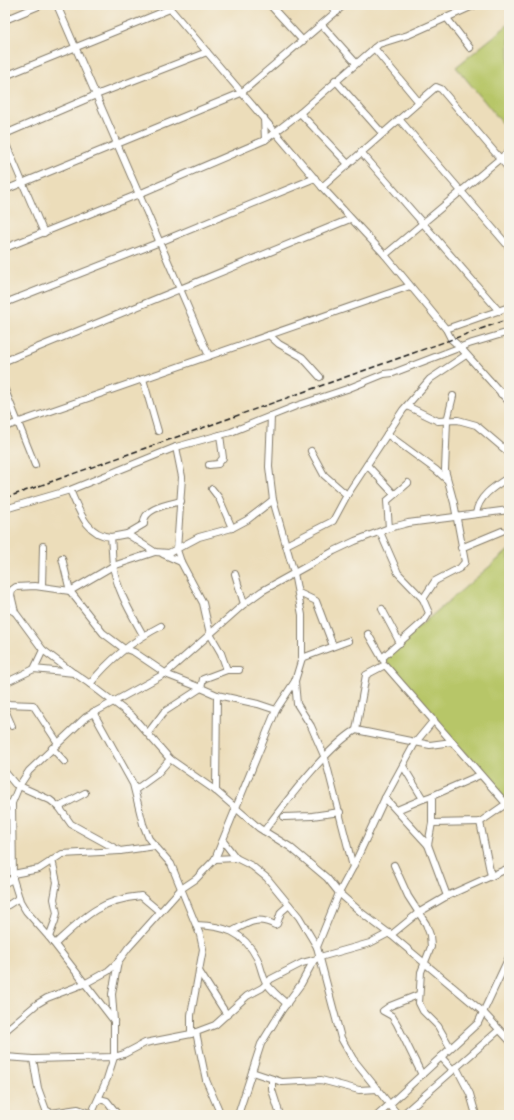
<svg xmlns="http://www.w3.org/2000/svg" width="514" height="1120" viewBox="0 0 514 1120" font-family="Cardo,serif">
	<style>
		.green { fill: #b7c668; stroke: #6a7142 }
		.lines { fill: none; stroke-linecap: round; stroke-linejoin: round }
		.minor-casing { stroke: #847c6b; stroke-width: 8 }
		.minor { stroke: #fff; stroke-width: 6 }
		.rail { stroke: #1c1c1c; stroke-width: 1.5; stroke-dasharray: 6 3; stroke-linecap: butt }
	</style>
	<rect width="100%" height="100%" fill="#f7f3e8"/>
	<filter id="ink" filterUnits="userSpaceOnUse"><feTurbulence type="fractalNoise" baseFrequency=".025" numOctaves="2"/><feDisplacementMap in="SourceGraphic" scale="8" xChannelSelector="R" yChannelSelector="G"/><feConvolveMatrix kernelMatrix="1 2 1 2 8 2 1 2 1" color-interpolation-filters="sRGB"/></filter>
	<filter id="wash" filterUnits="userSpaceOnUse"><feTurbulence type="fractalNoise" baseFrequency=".012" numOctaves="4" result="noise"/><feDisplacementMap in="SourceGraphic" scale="16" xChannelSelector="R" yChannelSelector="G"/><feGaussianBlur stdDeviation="0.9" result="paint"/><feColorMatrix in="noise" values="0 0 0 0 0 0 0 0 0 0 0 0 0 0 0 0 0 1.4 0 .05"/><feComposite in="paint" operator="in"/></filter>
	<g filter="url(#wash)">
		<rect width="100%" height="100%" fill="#ecddba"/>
		<!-- green -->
		<g class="green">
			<polygon points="509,24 509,131 456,67"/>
			<polygon points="509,550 509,804 382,658"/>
		</g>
	</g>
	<g filter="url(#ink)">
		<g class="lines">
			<!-- minor casing -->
			<g class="minor-casing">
				<g id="minor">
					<polyline points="57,5 209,356"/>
					<polyline points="167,5 322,187 385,255 446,329 451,339 460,347 509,402"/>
					<polyline points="270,5 303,41"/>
					<polyline points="331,5 337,12"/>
					<polyline points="446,17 470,48"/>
					<polyline points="5,20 41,5"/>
					<polyline points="322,25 356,63"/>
					<polyline points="374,48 418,101"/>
					<polyline points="5,76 170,9"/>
					<polyline points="335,80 382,133"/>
					<polyline points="300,113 348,164"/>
					<polyline points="264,118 265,140"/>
					<polyline points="399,119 509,247"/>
					<polyline points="5,134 96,95 207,52"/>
					<polyline points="5,142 44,233"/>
					<polyline points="361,152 499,311"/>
					<polyline points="322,187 436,87 441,89 509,169"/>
					<polyline points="5,190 241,93 344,5"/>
					<polyline points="5,248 139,194 265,140 300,113 379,44 408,35 475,5"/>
					<polyline points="385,255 509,151"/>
					<polyline points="5,303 160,242 315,178"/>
					<polyline points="446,329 509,307"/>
					<polyline points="269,335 279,344 302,357 320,377"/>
					<polyline points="5,361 350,219"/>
					<polyline points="143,379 158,431"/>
					<polyline points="5,390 35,465"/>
					<polyline points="501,394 509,387"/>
					<polyline points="407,406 438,421 458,420 476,425 509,453"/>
					<polyline points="5,427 410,286"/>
					<polyline points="387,434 436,470 446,479"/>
					<polyline points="176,447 182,477 177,550 181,562 203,603 210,634 221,653 227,670"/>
					<polyline points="311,451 324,475 347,495"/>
					<polyline points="209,465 218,464 223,458 220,435"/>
					<polyline points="367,465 394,494"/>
					<polyline points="212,489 219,498 232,528"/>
					<path d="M70 490C79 510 86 535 111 537 112 546 112 556 113 565 117 591 131 613 143 635"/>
					<polyline points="5,509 70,490 176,447 231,432 296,406 347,389 384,374 393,373 469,344 509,332"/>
					<path d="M476 514C478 496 495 486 509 477"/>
					<polyline points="389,528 387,501 408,483"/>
					<polyline points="380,532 398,573 423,599 429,613 424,621 382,658"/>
					<path d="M127 534 144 524C142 508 170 504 181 501"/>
					<polyline points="111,537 127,534 155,552 169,553 199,537 232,528 247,520 273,500"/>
					<polyline points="286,545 333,521 347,495 403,410 430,379 466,355"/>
					<polyline points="461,548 502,531"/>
					<polyline points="163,554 181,562"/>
					<polyline points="62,558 70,591 103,633 123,648 134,652 168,675 201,688 217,695 258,704 276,710"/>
					<polyline points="235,574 244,604"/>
					<polyline points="42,586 43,546"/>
					<polyline points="299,593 316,601 333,646"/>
					<polyline points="423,599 435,581 460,568 465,562 454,503 445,470 447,421 453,396"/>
					<polyline points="5,607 15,612 43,650 34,669"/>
					<polyline points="382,609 400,643"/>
					<polyline points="15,612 11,595 12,590 16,587 35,586 70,591 113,566 155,552"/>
					<polyline points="368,634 383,660"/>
					<polyline points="43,650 72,672"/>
					<polyline points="302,658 348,641"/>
					<polyline points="295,681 297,704 311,726 325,758 353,867 339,893 317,947"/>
					<polyline points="5,683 34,669 74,673 90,684 132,716 170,759 216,791 259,828 290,847 327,878 339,893 363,914 391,935 483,1012 509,1040"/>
					<path d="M90 684C109 660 134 640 161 626"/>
					<polyline points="5,704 33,705 58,743"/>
					<polyline points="5,710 12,726"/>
					<polyline points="93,712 133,784 143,824 149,839 171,864 200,935 203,949 191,1015 191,1034"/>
					<polyline points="356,730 430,745 452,742"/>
					<polyline points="148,733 164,712 201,688 203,679 227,670 239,670"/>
					<polyline points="52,748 65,762"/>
					<polyline points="403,766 423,799 432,796 432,823 428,845 447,896"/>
					<polyline points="5,772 15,784 50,800 59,807 71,824 120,851 156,846"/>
					<polyline points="135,790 157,774 170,759"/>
					<polyline points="216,791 217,695"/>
					<polyline points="432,796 480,775"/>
					<polyline points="385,798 428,845"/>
					<polyline points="12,803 19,786 29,771 86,717 166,673 244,604 262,591 334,551 355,541 389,528 408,523 509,510"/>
					<polyline points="5,805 12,803 13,879 20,901 26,911 49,937 114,1021"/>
					<polyline points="59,807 85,793"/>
					<polyline points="397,810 423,799"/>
					<polyline points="284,817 312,816 340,812"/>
					<polyline points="480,822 491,876"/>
					<polyline points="432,823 480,822 506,804"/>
					<path d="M264 831C286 802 326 748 356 730L366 675 385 665 509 807"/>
					<polyline points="223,841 236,858 252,866 267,878 299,917 317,947 341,1038 353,1059 398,1115"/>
					<polyline points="215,859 236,858"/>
					<polyline points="394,865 408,896 426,924 430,935 431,947 421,972 419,1003 423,1011 438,1026 450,1047"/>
					<polyline points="353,867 385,798 415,743 434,720"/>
					<polyline points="13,874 39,869 62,854 120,851"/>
					<polyline points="5,883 13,879"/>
					<polyline points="5,907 19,898"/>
					<path d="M196 925C224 926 243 931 257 958 261 966 262 977 267 984 272 991 280 998 287 1004"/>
					<path d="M233 931C249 922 257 916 275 925L277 924 281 912 289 905"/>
					<polyline points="391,935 418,913 447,896 509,868"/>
					<polyline points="49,937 55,921 57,913 54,899 57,882 52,860"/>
					<path d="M55 944C84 917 99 900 141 896L160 912"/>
					<polyline points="199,971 227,1015"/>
					<polyline points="418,995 390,1006 383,1011 392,1016 397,1024 422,1075"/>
					<polyline points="5,1031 37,1004 47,998 86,983 108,971 118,962 128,948 181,889 196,879 215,859 276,710 295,681 302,658 302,615 294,573 273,500 269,467 271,416"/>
					<polyline points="196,1032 206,1080 221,1115"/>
					<polyline points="5,1057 33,1059 114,1057 124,1054 145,1043 191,1034 215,1025 247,996 262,988 271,979 302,963 314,960"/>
					<polyline points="441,1057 453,1070"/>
					<polyline points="33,1059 38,1088 46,1110 51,1113 78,1109 92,1114"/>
					<polyline points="456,1067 470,1094 476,1115"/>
					<polyline points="252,1072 282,1082 321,1080 359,1090 378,1089"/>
					<polyline points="272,1079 272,1090 280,1115"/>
					<polyline points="99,1099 107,1101 118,1115"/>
					<polyline points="91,1115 107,1079 114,1057 114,1021 112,994 118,962"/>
					<polyline points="238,1115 261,1044 282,1010 301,984 314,960 320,957 370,943 389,933"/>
					<polyline points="378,1115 478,1023 509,957"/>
					<polyline points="402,1115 499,1030"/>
				</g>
			</g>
			<!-- minor -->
			<use href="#minor" class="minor"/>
			<!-- rail -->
			<polyline class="rail" points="5,498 509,319"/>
		</g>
	</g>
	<!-- margin -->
	<rect width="514" height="1120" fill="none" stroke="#f7f3e8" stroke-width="20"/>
</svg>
